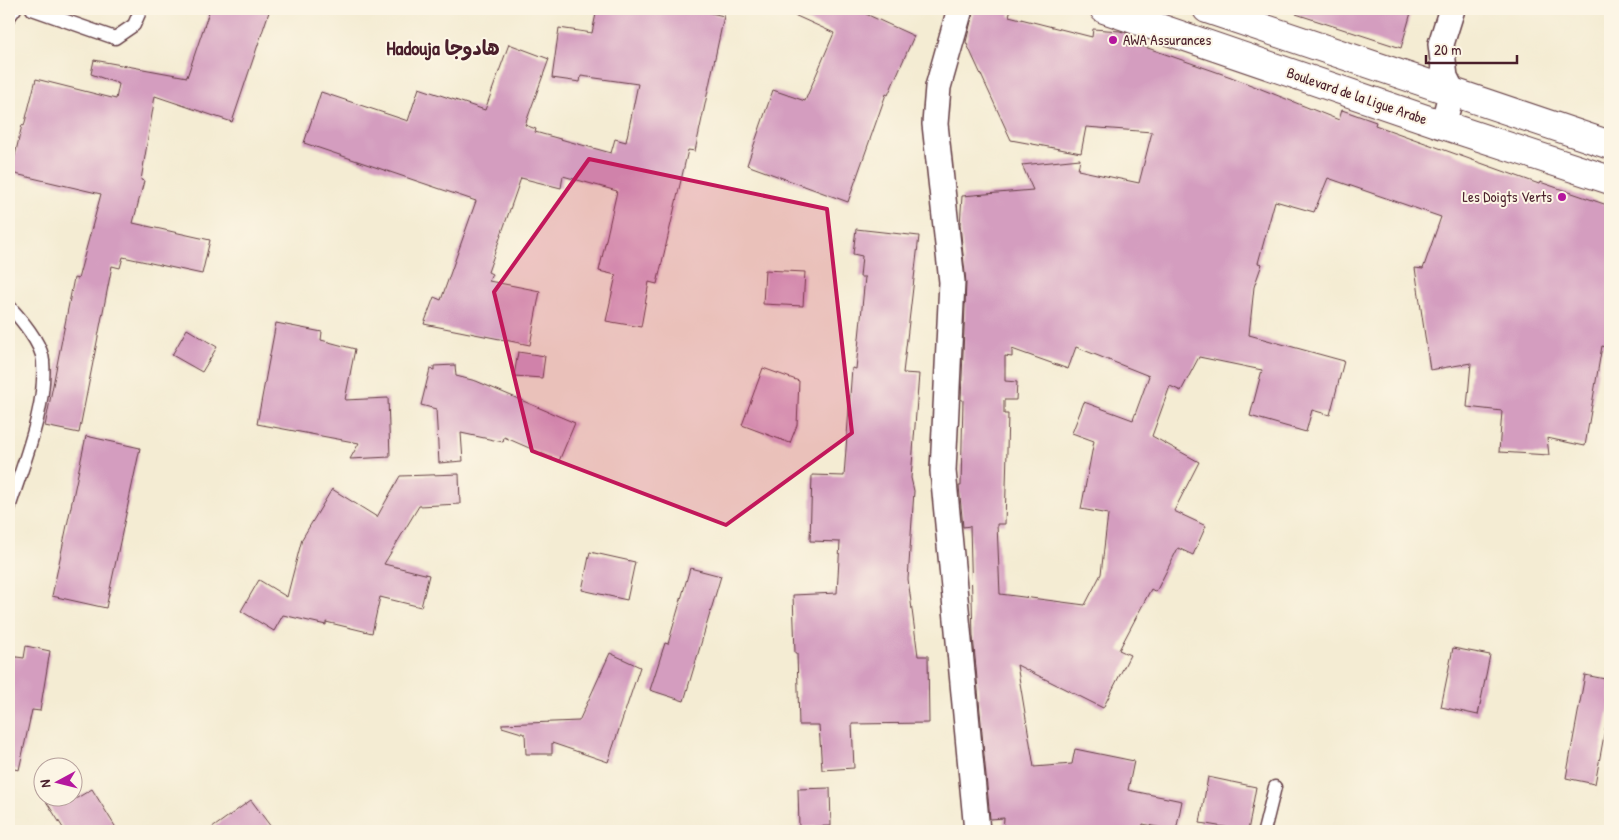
<svg xmlns="http://www.w3.org/2000/svg" width="1619" height="840" viewBox="0 0 1619 840" font-family="'Patrick Hand','Playpen Sans Arabic',sans-serif">
	<style>
		.building { fill: #d49dbf; fill-rule: evenodd }
		.lines { fill: none; stroke-linecap: round; stroke-linejoin: round }
		.lane-casing { stroke: #643e44; stroke-width: 15 }
		.street-casing { stroke: #643e44; stroke-width: 28 }
		.primary-casing { stroke: #643e44; stroke-width: 30 }
		.lane { stroke: #fff; stroke-width: 12 }
		.street { stroke: #fff; stroke-width: 25 }
		.primary { stroke: #fff; stroke-width: 28 }
		.marked { fill: #c2185b; fill-opacity: 0.2; stroke: #c2185b; stroke-width: 4; stroke-linejoin: round }
		.poi-dot { fill: #b5179e; stroke: #fcf5e5; stroke-width: 2 }
		.labels { text-anchor: middle; stroke-width: 4; stroke-linejoin: round; paint-order: stroke }
		.poi-label { font-size: 15px; fill: #4a1f2b; stroke: #fcf5e5; text-anchor: start }
		.street-label { font-size: 15px; fill: #4a1f2b; stroke: #fcf5e5 }
		.district-label { font-size: 20px; font-weight: bold; fill: #4a1f2b; stroke: #fcf5e5 }
	</style>
	<rect width="100%" height="100%" fill="#fcf5e5"/>
	<filter id="ink" filterUnits="userSpaceOnUse"><feTurbulence type="fractalNoise" baseFrequency=".02" numOctaves="2"/><feDisplacementMap in="SourceGraphic" scale="10" xChannelSelector="R" yChannelSelector="G"/><feConvolveMatrix kernelMatrix="1 2 1 2 8 2 1 2 1" color-interpolation-filters="sRGB"/></filter>
	<filter id="wash" filterUnits="userSpaceOnUse"><feTurbulence type="fractalNoise" baseFrequency=".0096" numOctaves="4" result="noise"/><feDisplacementMap in="SourceGraphic" scale="20" xChannelSelector="R" yChannelSelector="G"/><feGaussianBlur stdDeviation="1.12" result="paint"/><feColorMatrix in="noise" values="0 0 0 0 0 0 0 0 0 0 0 0 0 0 0 0 0 1.4 0 .05"/><feComposite in="paint" operator="in"/></filter>
	<g filter="url(#wash)">
		<rect width="100%" height="100%" fill="#f4ecd3"/>
		<g id="blocks">
			<!-- building -->
			<g class="building">
				<polygon points="210,9 270,9 232,122 155,96 141,180 144,181 133,223 210,240 202,274 123,257 120,268 112,266 79,433 45,426 74,278 78,279 101,194 11,173 22,125 24,126 36,79 116,99 119,84 91,74 94,60 187,77"/>
				<polygon points="597,9 693,9 724,16 695,151 688,150 657,284 649,282 641,327 606,321 616,275 599,271 617,191 563,176 561,188 521,178 488,272 492,274 489,281 540,291 530,345 424,324 434,297 441,300 476,201 304,143 321,92 408,121 419,88 485,110 509,44 549,59 525,125 536,129 535,132 611,153 615,139 626,142 638,84 581,76 580,82 552,78 559,28 592,33"/>
				<polygon points="781,9 855,9 914,36 888,95 886,94 848,202 747,165 773,90 805,101 834,33"/>
				<path d="M974 9H1011L1009 16 1092 37 1093 29 1120 31 1127 33 1126 45 1142 46 1231 77 1339 120 1342 110 1376 122 1375 125 1539 184 1540 182 1610 206V348L1602 346 1585 446 1547 438 1549 455 1499 452 1502 411 1467 407 1471 363 1430 370 1415 268 1423 269 1441 217 1328 178 1314 212 1275 201 1258 263 1262 264 1254 287 1249 335 1344 361 1330 415 1312 410 1306 432 1250 416 1262 370 1199 357 1181 391 1170 386 1152 436 1199 462 1174 511 1206 526 1193 555 1178 548 1156 592 1151 589 1119 650 1130 655 1103 708 1017 665 1034 767 1072 764 1075 749 1134 761 1128 790 1182 801 1176 831 1143 824 1142 831H1003L1004 818 990 819 973 636 970 526 963 527 959 486H961L963 400H961L966 283 960 225 962 196 1033 190 1022 165 1080 159 1078 170 1139 183 1152 132 1086 127 1081 153 1011 140 966 42ZM1076 347 1149 376 1133 420 1084 402 1072 433 1094 441 1081 509 1108 514 1101 574 1085 605 1000 594 997 524H1005L1008 414H1004V400H1016L1017 382 1005 381V356L1012 357V349L1068 369Z"/>
				<polygon points="1297,9 1412,9 1401,48 1296,14"/>
				<polygon points="856,229 919,236 903,373 919,374 911,478 914,491 908,579 918,656 928,656 929,723 852,724 854,768 822,770 819,725 799,725 797,653 795,653 793,595 837,593 840,542 810,541 812,475 844,476 852,368 856,369 865,277 860,277 862,256 853,254"/>
				<polygon points="765,270 805,272 803,306 763,304"/>
				<polygon points="276,323 322,332 321,340 355,349 345,400 388,398 390,457 350,459 359,443 257,424"/>
				<polygon points="187,329 217,347 202,372 172,355"/>
				<polygon points="518,352 545,356 542,378 514,376"/>
				<polygon points="455,365 456,376 476,381 575,423 559,461 504,437 503,442 461,433 463,461 439,463 436,409 421,405 430,369 434,370 434,366"/>
				<polygon points="763,368 799,381 797,425 790,443 742,425"/>
				<polygon points="86,436 140,448 106,608 52,596"/>
				<polygon points="459,474 460,504 419,506 384,564 429,575 421,607 380,597 372,633 326,622 326,625 283,615 274,631 241,611 259,580 287,597 302,539 332,489 377,517 400,476"/>
				<polygon points="590,552 635,562 627,600 582,590"/>
				<polygon points="690,568 721,576 684,701 650,690 665,643 668,644"/>
				<polygon points="26,646 50,651 40,711 32,710 19,770 9,768 9,656 24,658"/>
				<polygon points="1453,648 1490,655 1478,715 1441,707"/>
				<polygon points="610,653 640,667 608,762 552,743 552,754 526,754 525,734 502,727 502,724 579,721"/>
				<polygon points="1585,675 1610,680 1610,703 1595,784 1566,778"/>
				<polygon points="1208,777 1256,787 1248,831 1200,823"/>
				<polygon points="830,788 831,826 799,827 798,789"/>
				<polygon points="92,789 118,831 65,831 44,798 77,798"/>
				<polygon points="251,800 274,831 208,831"/>
			</g>
		</g>
	</g>
	<g filter="url(#ink)">
		<use href="#blocks" fill-opacity="0" stroke="#643e44" stroke-width="1"/>
		<g class="lines">
			<!-- lane casing -->
			<g class="lane-casing">
				<g id="lane">
					<polyline points="32,9 115,38 134,25 141,9"/>
					<polyline points="9,17 15,9"/>
					<path d="M9 306C20 318 42 344 43 361 47 407 23 464 9 508"/>
					<polyline points="1264,831 1275,787"/>
				</g>
			</g>
			<!-- street casing -->
			<g class="street-casing">
				<g id="street">
					<polyline points="960,9 938,87 935,124 952,282 943,471 977,831"/>
					<polyline points="1443,125 1452,91 1445,77 1441,44 1452,9"/>
				</g>
			</g>
			<!-- primary casing -->
			<g class="primary-casing">
				<g id="primary">
					<polyline points="1104,9 1443,125 1610,180"/>
					<polyline points="1207,9 1610,145"/>
				</g>
			</g>
			<!-- lane -->
			<use href="#lane" class="lane"/>
			<!-- street -->
			<use href="#street" class="street"/>
			<!-- primary -->
			<use href="#primary" class="primary"/>
		</g>
	</g>
	<!-- marked area -->
	<path class="marked" d="M589 159 827 209 852 433 726 525 532 451 494 292Z"/>
	<!-- markers -->
	<g class="poi-dot">
		<circle cx="1113" cy="40" r="5"/>
		<circle cx="1562" cy="197" r="5"/>
	</g>
	<g class="labels">
		<!-- poi labels -->
		<g class="poi-label">
			<text x="1123" y="45">AWA Assurances</text>
			<text x="1552" y="202" text-anchor="end">Les Doigts Verts</text>
		</g>
		<!-- street labels -->
		<g class="street-label">
			<text transform="translate(1357 96) rotate(19)" y="5">Boulevard de la Ligue Arabe</text>
		</g>
		<!-- district labels -->
		<g class="district-label">
			<text x="443" y="55">Hadouja هادوجا</text>
		</g>
	</g>
	<!-- margin -->
	<rect width="1619" height="840" fill="none" stroke="#fcf5e5" stroke-width="30"/>
	<!-- north arrow -->
	<g transform="translate(58 782) rotate(263)"><circle r="24" fill="#fcf5e5" stroke="#b59f9b"/>
	<path d="M0-4L9 19L0 12L-9 19Z" fill="#b5179e"/>
	<text y="-8" font-size="14" font-weight="bold" text-anchor="middle" fill="#4a1f2b">N</text>
	</g>
	<!-- scale -->
	<path d="M1426 55v8h91v-8" fill="none" stroke="#4a1f2b" stroke-width="2.5"/>
	<text x="1434" y="55" font-size="15" fill="#4a1f2b" stroke="#fcf5e5" stroke-width="4" paint-order="stroke">20 m</text>
</svg>
